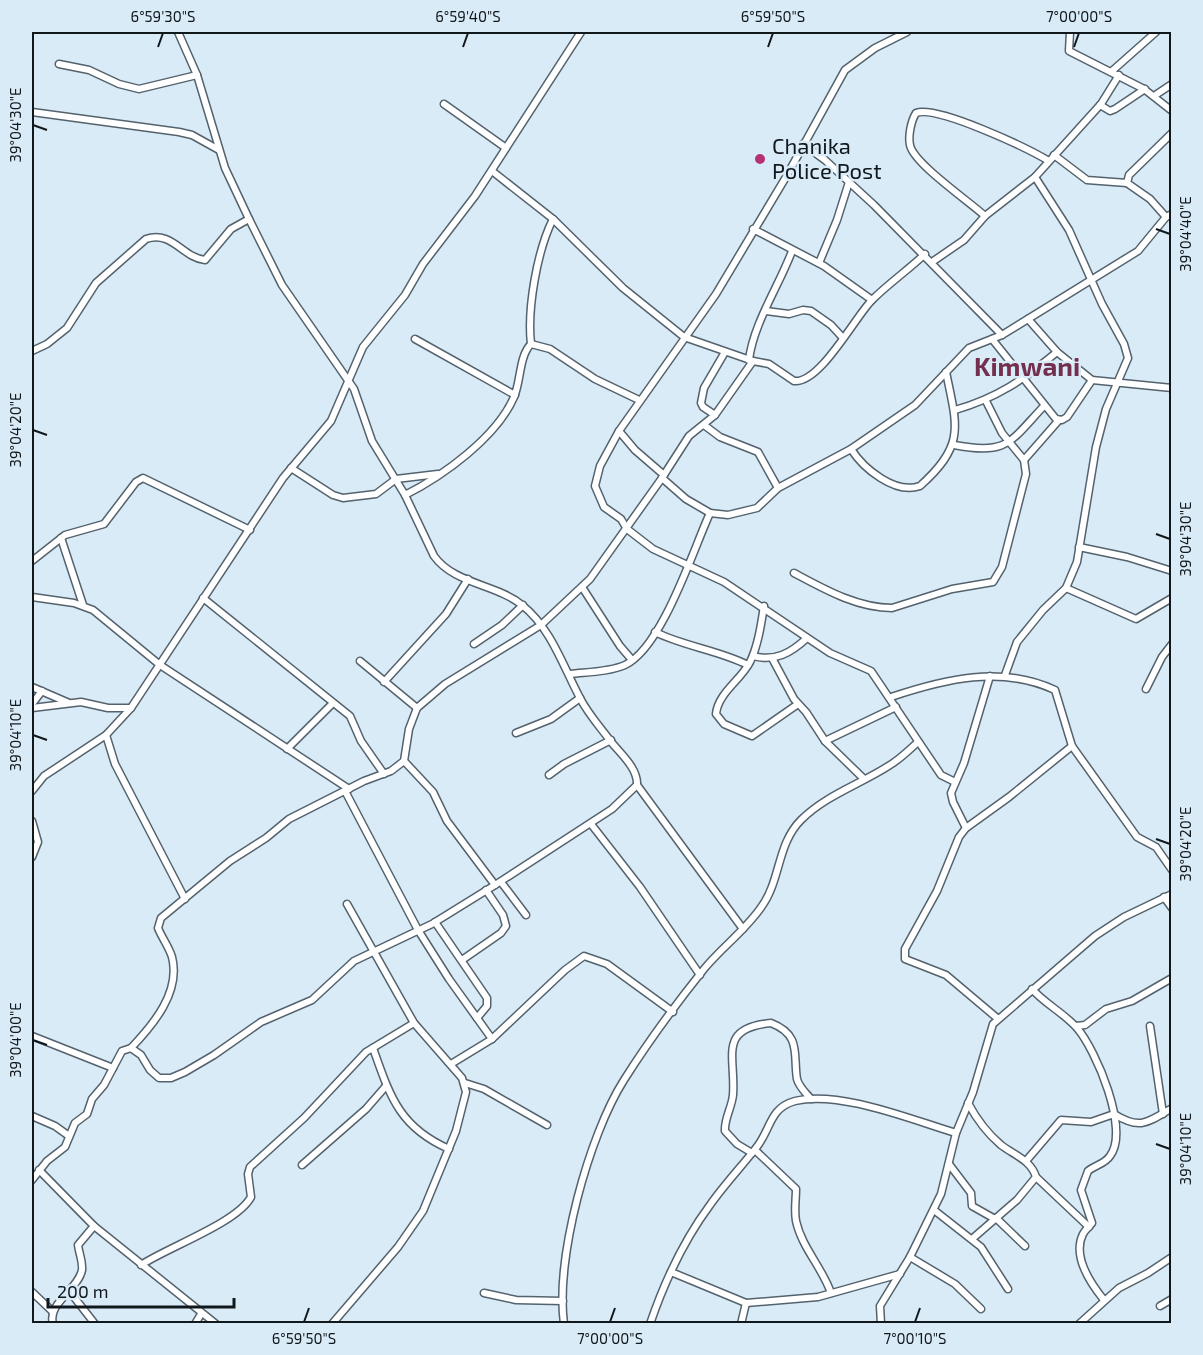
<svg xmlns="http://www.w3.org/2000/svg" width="1203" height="1355" viewBox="0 0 1203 1355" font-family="'Exo 2',sans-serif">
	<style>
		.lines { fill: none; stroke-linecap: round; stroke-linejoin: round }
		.street-casing { stroke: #53626c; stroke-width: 9 }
		.street { stroke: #fff; stroke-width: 6 }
		.ticks { fill: none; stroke: #11181c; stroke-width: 2 }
		.poi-dot { fill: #b63074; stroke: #daebf8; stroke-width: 2 }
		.labels { text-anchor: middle; stroke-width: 5; stroke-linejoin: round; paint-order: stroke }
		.poi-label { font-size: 22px; fill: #11181c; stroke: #daebf8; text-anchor: start }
		.quarter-label { font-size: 26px; font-weight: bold; fill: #73304e; stroke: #daebf8 }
		.neatline { fill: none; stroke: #11181c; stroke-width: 2 }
		.ticks-label { font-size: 15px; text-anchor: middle; fill: #11181c }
	</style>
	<rect width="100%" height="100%" fill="#daebf8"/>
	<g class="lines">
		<!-- street casing -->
		<g class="street-casing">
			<g id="street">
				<polyline points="907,32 875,48 845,70 786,177 716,294 619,431 600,466 595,486 604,507 621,519 627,529 653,549 724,582 830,653 871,671 941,775 955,782"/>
				<polyline points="1070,32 1069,51 1144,89 1172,111"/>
				<polyline points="59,64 89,70 119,84 139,89 197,75"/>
				<polyline points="1112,71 1156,32"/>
				<polyline points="1154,96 1172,84"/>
				<polyline points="444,104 506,148"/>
				<polyline points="1100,105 1110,111 1115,109 1145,89"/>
				<polyline points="32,112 179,132 192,135 219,150"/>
				<polyline points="803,144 825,160 874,205 1002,335"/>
				<polyline points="1054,155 1087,180 1127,183"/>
				<polyline points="492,171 553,219 623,288 684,337 753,361"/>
				<path d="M985 216C970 202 913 163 910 145 908 136 911 121 916 113 937 105 1027 148 1049 161"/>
				<polyline points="1166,217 1150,199 1127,183 1129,175 1172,133"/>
				<polyline points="753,229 824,266 872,300"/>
				<polyline points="932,262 964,240 985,216 1035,177 1101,104 1119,75"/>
				<polyline points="819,263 837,220 849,182"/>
				<polyline points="766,311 789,314 803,310 811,311 831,325 843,338"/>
				<polyline points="1028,319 1057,352 1092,380 1172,388"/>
				<polyline points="415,339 515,395"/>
				<polyline points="992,339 1056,419 1062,420 1067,417 1092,380"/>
				<path d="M531 344C527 309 537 251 553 219"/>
				<path d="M32 351 47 344 67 328 96 283 146 239C172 230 183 258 205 260L231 229 249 219"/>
				<path d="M749 360C753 324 780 284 792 251"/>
				<path d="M955 410C997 398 1023 380 1057 352"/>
				<polyline points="715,415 703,407 701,403 704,388 725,352"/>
				<polyline points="704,425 720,437 758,452 778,488"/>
				<polyline points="619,431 635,450 664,475"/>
				<path d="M954 445C1008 455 1009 443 1044 406"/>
				<path d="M851 449C863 468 895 495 920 486 966 445 957 426 946 372"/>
				<polyline points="1024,460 1059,420"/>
				<polyline points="291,468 333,495 343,498 376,494 396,479 438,474"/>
				<polyline points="662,478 686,499 710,513 728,515 757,508 778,488 851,449 915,405 969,348 1002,335 1138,251 1166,217 1172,214"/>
				<path d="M405 495C443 476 497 437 514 397 521 381 519 356 531 344L550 349 595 379 639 400"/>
				<polyline points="61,538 83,605"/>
				<polyline points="1079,547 1127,557 1172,571"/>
				<polyline points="32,561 65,535 104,524 136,482 143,478 250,530"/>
				<path d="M794 573C824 589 857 608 892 608L952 589 993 582 1002 567 1026 474 1024 460 1002 433 986 401"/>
				<polyline points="582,587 620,646 632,660"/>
				<polyline points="1066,588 1136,619 1172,598"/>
				<polyline points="32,597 74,603 93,610 160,665 349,789"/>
				<polyline points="203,598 350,716 361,741 384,774"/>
				<path d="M764 606C761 625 758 646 750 662 741 680 718 693 716 714L724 724 752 736 798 704"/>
				<path d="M655 632C686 647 718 650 748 665"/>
				<polyline points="474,644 502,625 523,605"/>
				<path d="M753 656C775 662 791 653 807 638"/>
				<polyline points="772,658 794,699 806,712 825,741 864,779"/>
				<polyline points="360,661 417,708"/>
				<path d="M570 674C587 672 609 672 625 665 662 648 693 550 710 513"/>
				<polyline points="1005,675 1017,642 1043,610 1066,588 1077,562 1096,447 1106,409 1128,358 1124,344 1102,304 1069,230 1035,177"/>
				<polyline points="384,682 446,614 468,579"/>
				<polyline points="32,687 69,703"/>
				<polyline points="1146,689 1162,657 1172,644"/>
				<path d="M891 697C945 679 1001 665 1055 690L1072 746 1137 837 1156 847 1172 870"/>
				<polyline points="32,704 42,691"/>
				<polyline points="32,708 81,702 108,708 131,708"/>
				<polyline points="516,733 551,719 580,698"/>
				<polyline points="106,735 115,764 185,899"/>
				<polyline points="825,741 896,707"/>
				<polyline points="287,749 333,703"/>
				<polyline points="404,761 433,792 447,821 495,885"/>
				<polyline points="549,775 564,764 611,740"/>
				<polyline points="637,785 743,929"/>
				<polyline points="32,791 44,776 106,735 131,708 283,478 331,421 363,347 405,295 423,264 475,196 581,32"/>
				<polyline points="345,791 418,930 449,979 492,1039"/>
				<polyline points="32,821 38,842 32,857"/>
				<polyline points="591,824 640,887 700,975"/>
				<polyline points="966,828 953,802 951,793 964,763 990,676"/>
				<polyline points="501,882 526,915"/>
				<polyline points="1164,897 1172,908"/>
				<polyline points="435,922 487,998 487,1006 477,1018"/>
				<polyline points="462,960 501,933 506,926 503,915 486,890"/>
				<path d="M1032 989C1045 1004 1064 1013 1077 1028 1096 1050 1130 1130 1110 1156 1105 1164 1095 1165 1088 1171L1081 1190 1092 1223C1089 1227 1085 1230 1083 1234 1072 1256 1091 1284 1104 1300"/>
				<polyline points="997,1018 946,975 905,959 905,949 937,891 959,837 966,828 1009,797 1072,746"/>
				<polyline points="1076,1026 1085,1025 1106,1009 1132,1001 1172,978"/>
				<polyline points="1150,1026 1163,1114"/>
				<polyline points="32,1036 113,1068"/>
				<path d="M131 1048C153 1025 181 992 172 957 169 947 162 938 158 928L161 918 230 861 266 838 289 819 364 781 391 771 404 761 409 729 417 708 445 684 541 625 590 579 662 478 689 436 715 415 753 361 769 364 794 381C820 384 855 317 872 300 888 284 908 270 925 254"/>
				<path d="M373 1048C390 1096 399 1127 449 1149"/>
				<polyline points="451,1064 492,1039 565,970 584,956 607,964 673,1012"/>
				<polyline points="465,1083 484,1089 547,1125"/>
				<path d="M968 1103C976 1118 988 1134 1001 1145 1014 1155 1031 1160 1036 1177L1017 1200 972 1239"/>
				<polyline points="32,1116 55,1126 69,1136"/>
				<path d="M755 1150 796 1189C796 1200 794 1210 796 1221 802 1248 822 1267 831 1293"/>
				<path d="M752 1153 737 1144 725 1131C724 1119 732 1107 733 1095 736 1057 717 1028 771 1023 802 1035 793 1055 797 1079 799 1087 806 1093 811 1099"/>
				<path d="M1026 1161 1061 1120 1091 1122 1114 1114C1140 1130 1147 1123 1172 1108"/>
				<polyline points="949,1164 971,1193 972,1206 995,1219"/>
				<polyline points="302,1165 366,1109 386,1086"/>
				<polyline points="39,1170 94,1226 216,1324"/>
				<polyline points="1036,1177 1089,1227"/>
				<path d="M32 1180 47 1161 65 1147 75 1123 87 1114 92 1099 104 1085 122 1051 131 1048 141 1055 150 1070 159 1078H171L185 1072 214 1055 261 1022 312 1000 354 961 432 924 495 885 612 809 637 785C638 769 622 755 612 743 601 728 588 714 580 698 563 666 551 628 522 605 496 584 454 584 434 556L405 495 372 441 354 389 282 285 249 219 225 168 197 75 178 32"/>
				<polyline points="934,1210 981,1247 1008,1289"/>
				<polyline points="996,1218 1025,1246"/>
				<polyline points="910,1257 955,1284 981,1309"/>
				<path d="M141 1265C168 1247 237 1223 251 1197L248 1174 250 1167 304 1118 366 1052 414 1023"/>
				<polyline points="671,1272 746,1303 818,1297 900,1274"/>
				<polyline points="32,1292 52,1311"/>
				<polyline points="70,1292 95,1324"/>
				<polyline points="484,1293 516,1300 563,1301"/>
				<polyline points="1160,1306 1172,1299"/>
				<path d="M53 1324C47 1303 78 1290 82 1270 83 1261 79 1254 78 1245L94 1226"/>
				<polyline points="195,1324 201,1314"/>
				<polyline points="332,1324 398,1247 423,1211 456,1131 466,1092 462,1078 414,1023 347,904"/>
				<path d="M564 1324C555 1258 589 1135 624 1080 648 1042 676 1004 704 969 722 947 746 930 762 906 781 879 777 844 801 820 826 795 861 784 890 765 900 759 909 750 918 742"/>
				<path d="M650 1324C664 1283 684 1240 710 1205 724 1185 741 1167 756 1148 771 1130 769 1108 795 1101 840 1090 912 1120 956 1133"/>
				<polyline points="741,1324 746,1303"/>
				<polyline points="881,1324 880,1306 910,1257 941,1194 956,1133 973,1092 993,1024 1095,936 1124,917 1172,894"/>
				<polyline points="1079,1324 1119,1288 1148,1273 1172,1257"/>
			</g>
		</g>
		<!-- street -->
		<use href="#street" class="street"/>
	</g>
	<!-- ticks -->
	<path class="ticks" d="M158 47 163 33M463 47 468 33M768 47 773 33M1074 47 1079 33M33 125 47 130M1156 229 1170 234M33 430 47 435M1156 534 1170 539M33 735 47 740M1156 839 1170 844M33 1040 47 1045M1156 1144 1170 1149M304 1322 309 1308M610 1322 615 1308M915 1322 920 1308"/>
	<!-- markers -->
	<circle class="poi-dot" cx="760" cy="159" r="6"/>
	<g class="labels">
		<!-- poi labels -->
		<g class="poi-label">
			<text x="772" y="154">Chanika<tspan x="772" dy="25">Police Post</tspan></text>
		</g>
		<!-- quarter labels -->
		<g class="quarter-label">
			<text x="1027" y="376">Kimwani</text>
		</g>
	</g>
	<!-- border -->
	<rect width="1203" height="1355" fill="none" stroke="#daebf8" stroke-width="66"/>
	<!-- scale -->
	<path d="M48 1298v9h186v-9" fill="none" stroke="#11181c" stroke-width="3"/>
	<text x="57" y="1298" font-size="18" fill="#11181c" stroke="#daebf8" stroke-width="4.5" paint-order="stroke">200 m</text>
	<rect x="33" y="33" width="1137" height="1289" class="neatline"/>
	<g class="ticks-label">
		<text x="163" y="22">6°59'30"S</text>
		<text x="468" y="22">6°59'40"S</text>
		<text x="773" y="22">6°59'50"S</text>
		<text x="1079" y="22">7°00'00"S</text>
		<text transform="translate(16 125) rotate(-90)" y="5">39°04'30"E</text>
		<text transform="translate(1186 234) rotate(-90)" y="5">39°04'40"E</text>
		<text transform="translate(16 430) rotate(-90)" y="5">39°04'20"E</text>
		<text transform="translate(1186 539) rotate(-90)" y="5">39°04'30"E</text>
		<text transform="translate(16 735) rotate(-90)" y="5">39°04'10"E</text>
		<text transform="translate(1186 844) rotate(-90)" y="5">39°04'20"E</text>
		<text transform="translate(16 1040) rotate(-90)" y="5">39°04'00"E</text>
		<text transform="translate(1186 1149) rotate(-90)" y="5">39°04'10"E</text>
		<text x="304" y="1344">6°59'50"S</text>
		<text x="610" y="1344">7°00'00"S</text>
		<text x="915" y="1344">7°00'10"S</text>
	</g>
</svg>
